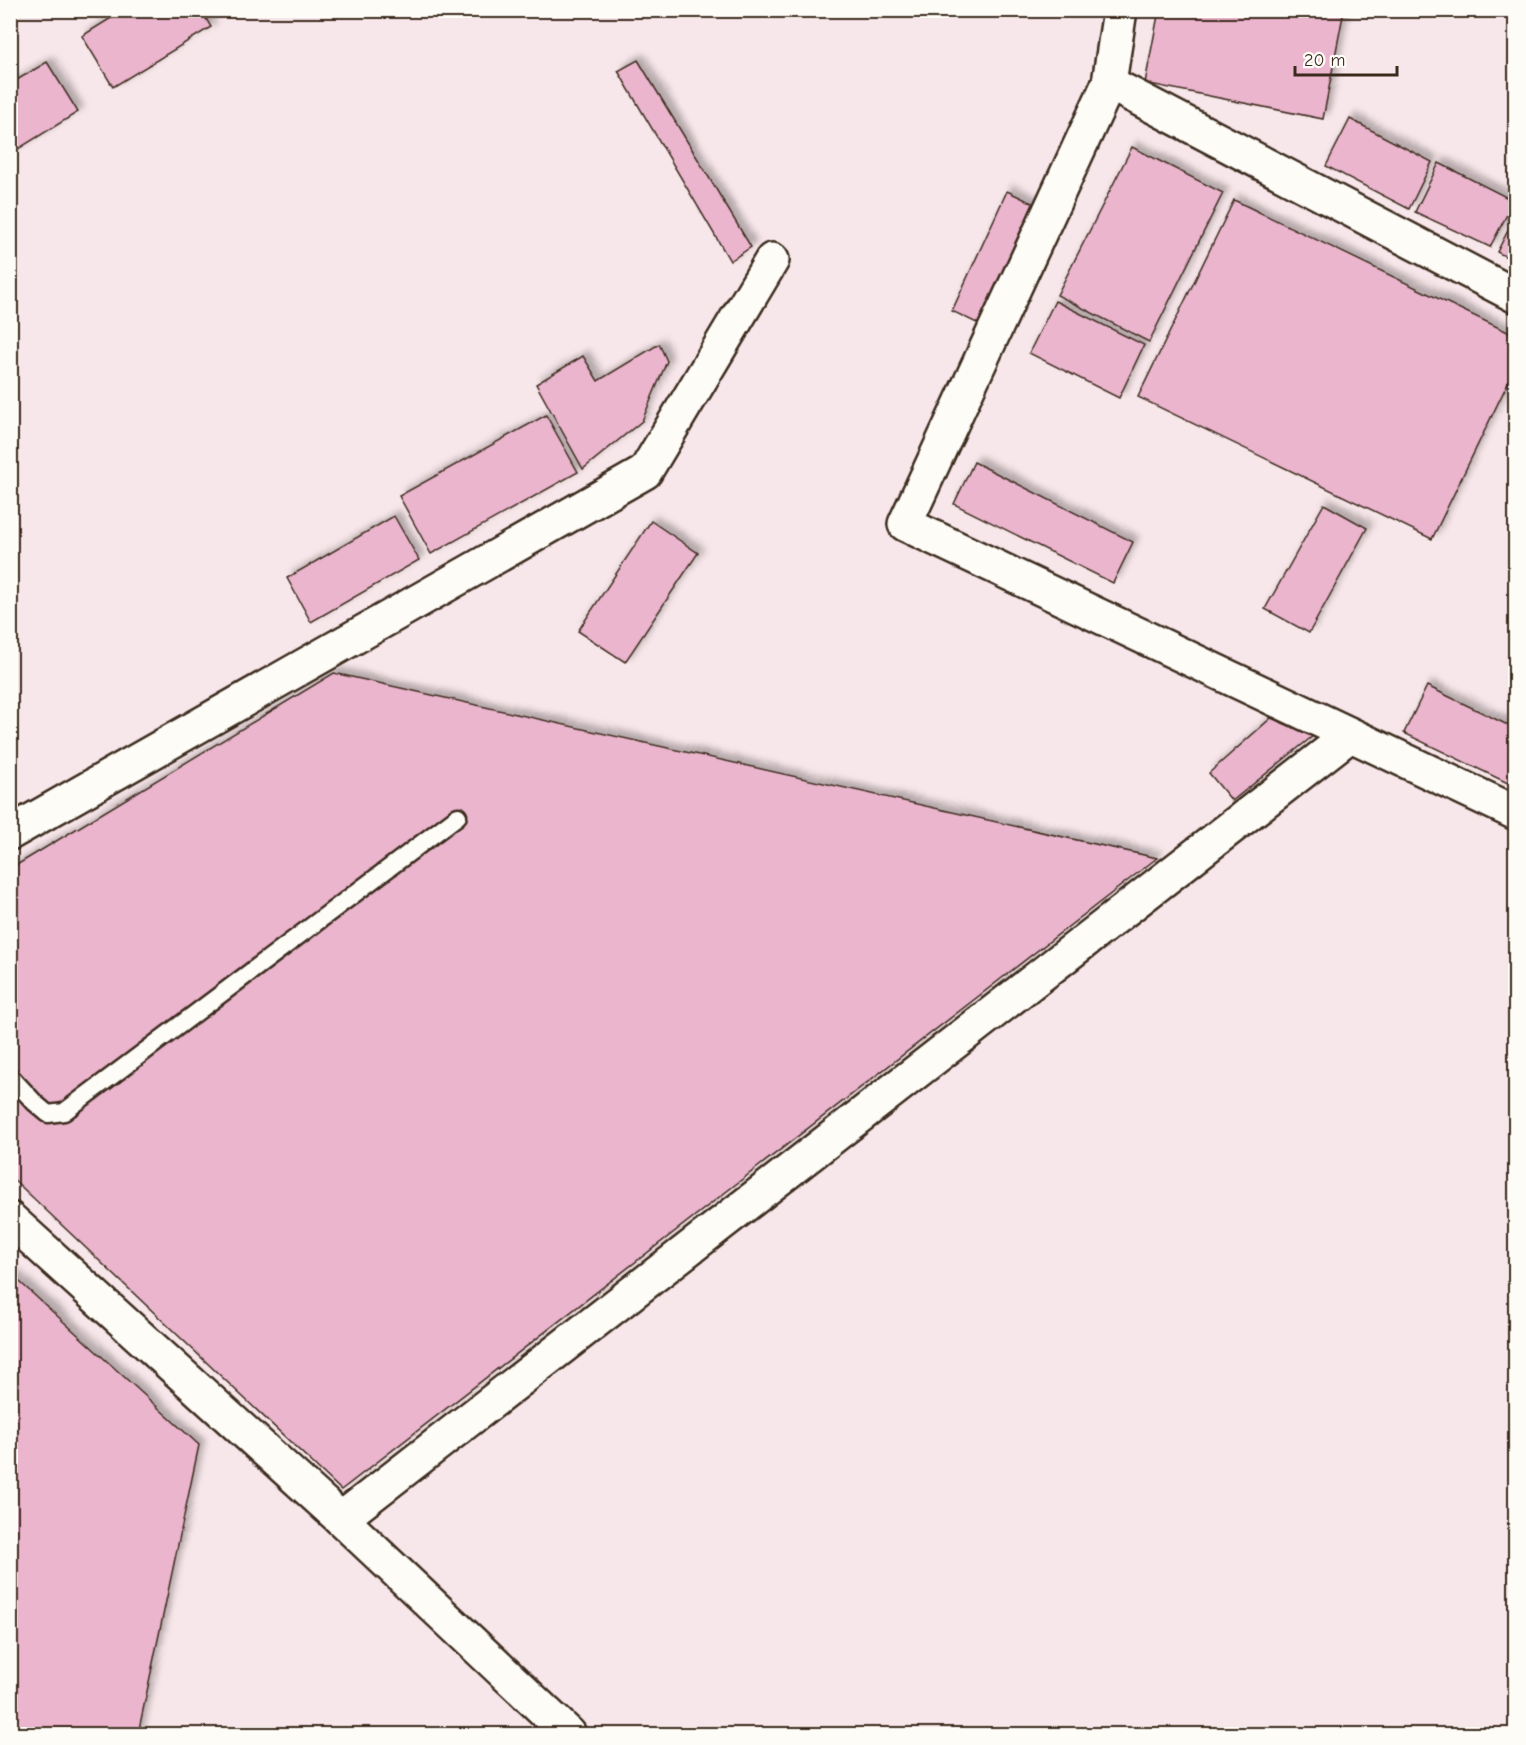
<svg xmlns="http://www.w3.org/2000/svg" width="1526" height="1745" viewBox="0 0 1526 1745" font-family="'Comic Neue',sans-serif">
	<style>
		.building { fill: #ebb5cd; stroke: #3b2a1e; stroke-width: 1.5; filter: url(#shadow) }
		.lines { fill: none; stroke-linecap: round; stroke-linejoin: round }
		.lane-casing { stroke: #3b2a1e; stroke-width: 21 }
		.street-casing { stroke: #3b2a1e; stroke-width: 38 }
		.lane { stroke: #fdfcf7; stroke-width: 16 }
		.street { stroke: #fdfcf7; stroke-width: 33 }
	</style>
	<defs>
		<filter id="shadow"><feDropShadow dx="5.5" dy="-5.5" stdDeviation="3" flood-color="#0004"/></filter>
	</defs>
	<rect width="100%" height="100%" fill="#f8e7ea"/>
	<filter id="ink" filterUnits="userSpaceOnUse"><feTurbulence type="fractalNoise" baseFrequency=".0167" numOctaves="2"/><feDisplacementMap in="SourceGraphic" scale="12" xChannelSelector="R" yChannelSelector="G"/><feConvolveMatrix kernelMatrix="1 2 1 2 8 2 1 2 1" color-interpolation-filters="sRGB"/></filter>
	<g filter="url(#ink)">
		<!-- building -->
		<g class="building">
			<polygon points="124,10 201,10 211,27 113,87 82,36"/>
			<polygon points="1159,10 1344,10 1323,119 1145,83"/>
			<polygon points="638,60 751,247 730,261 618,71"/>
			<polygon points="47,62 78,112 10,154 10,84"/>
			<polygon points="1350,119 1432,162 1409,209 1326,166"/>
			<polygon points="1132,147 1223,193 1149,342 1057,295"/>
			<polygon points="1439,163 1514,201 1490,247 1415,212"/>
			<polygon points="1007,191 1047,210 991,330 952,311"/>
			<polygon points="1234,200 1516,336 1516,366 1432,539 1138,397"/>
			<polygon points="1516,215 1516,262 1497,252"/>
			<polygon points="1055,301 1144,345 1119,398 1029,353"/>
			<polygon points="659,344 667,361 642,421 583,469 536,384 583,356 598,381"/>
			<polygon points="546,415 578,472 431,554 399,496"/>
			<polygon points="974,462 1133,542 1113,583 954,504"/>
			<polygon points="1324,504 1367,528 1309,633 1265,609"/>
			<polygon points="394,516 419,560 311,622 287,578"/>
			<polygon points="651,521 698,553 625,662 578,631"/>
			<polygon points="334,673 1157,858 341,1490 10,1176 10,869"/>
			<polygon points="1427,686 1516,729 1516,787 1404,733"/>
			<polygon points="1271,718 1313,736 1232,801 1209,773"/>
			<polygon points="10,1273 199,1445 138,1734 10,1734"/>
		</g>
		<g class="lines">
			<!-- lane casing -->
			<g class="lane-casing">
				<polyline id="lane" points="10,1076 35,1103 48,1114 64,1112 458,816"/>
			</g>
			<!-- street casing -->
			<g class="street-casing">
				<g id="street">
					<polyline points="1120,10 1109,83 905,524 1516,813"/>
					<polyline points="1109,83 1516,296"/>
					<polyline points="10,833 645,472 772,260"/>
					<polyline points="10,1219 341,1519 569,1734"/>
					<polyline points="341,1519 1350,735"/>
				</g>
			</g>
			<!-- lane -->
			<use href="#lane" class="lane"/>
			<!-- street -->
			<use href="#street" class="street"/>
		</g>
	</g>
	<!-- margin -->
	<rect width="1526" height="1745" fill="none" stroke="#fdfcf7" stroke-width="36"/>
	<rect x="18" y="18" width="1490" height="1709" fill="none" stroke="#3b2a1e" stroke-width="2" filter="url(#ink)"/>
	<!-- scale -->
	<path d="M1295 66v9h102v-9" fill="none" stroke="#3b2a1e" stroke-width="3"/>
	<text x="1304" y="66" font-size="18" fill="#3b2a1e" stroke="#fdfcf7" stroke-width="4.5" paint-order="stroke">20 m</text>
</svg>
